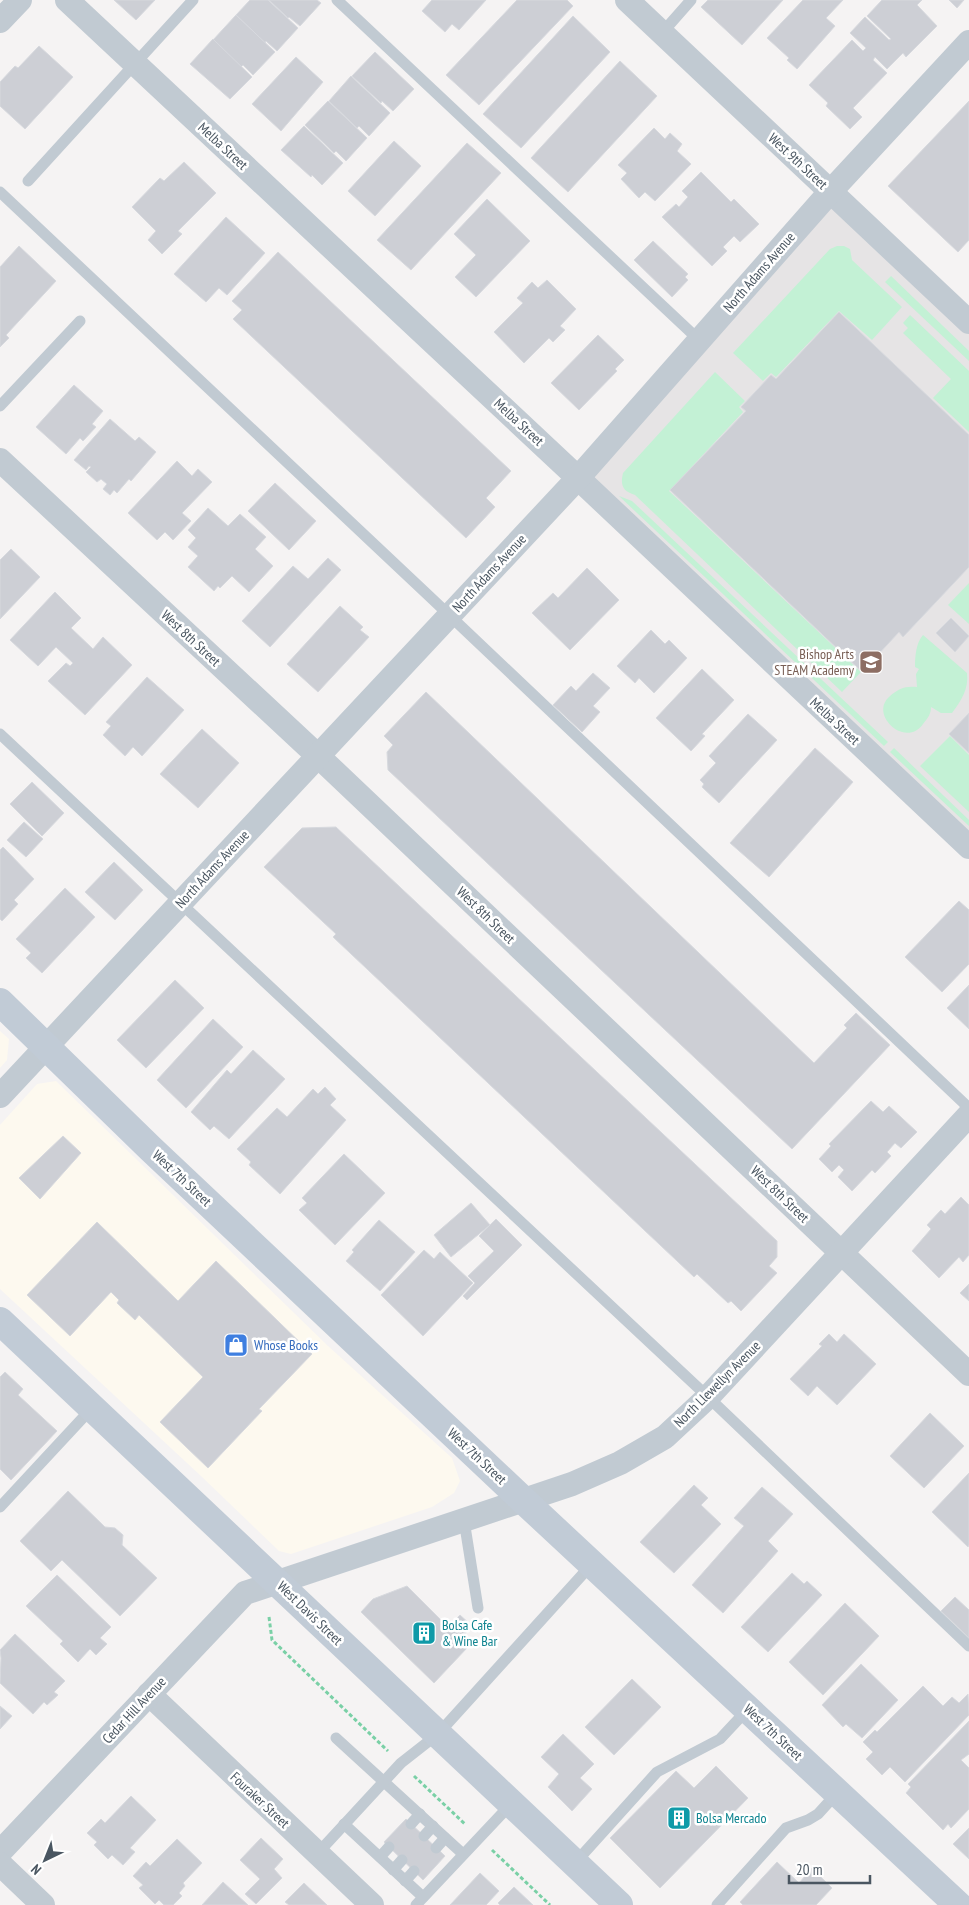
<svg xmlns="http://www.w3.org/2000/svg" width="969" height="1905" viewBox="0 0 969 1905" font-family="'PT Sans Narrow',sans-serif">
	<style>
		.commercial { fill: #fdf9ef }
		.education { fill: #e6e4e5 }
		.green { fill: #c3f1d5 }
		.building { fill: #cdcfd5; stroke: #d7d9de }
		.lines { fill: none; stroke-linecap: round; stroke-linejoin: round }
		.path { stroke: #7ad0a6; stroke-width: 3; stroke-dasharray: 4 2.5; stroke-linecap: butt }
		.lane { stroke: #c1cad2; stroke-width: 11 }
		.street { stroke: #c1cad2; stroke-width: 24 }
		.secondary { stroke: #c1cbd6; stroke-width: 28 }
		.labels { text-anchor: middle; stroke-width: 5; stroke-linejoin: round; paint-order: stroke }
		.street-label { font-size: 14px; fill: #4a5661; stroke: #fff }
		.education-label { font-size: 14px; fill: #785e54; stroke: #fff; text-anchor: end }
		.shop-label { font-size: 14px; fill: #366cbe; stroke: #fff; text-anchor: start }
		.culture-label { font-size: 14px; fill: #0d838f; stroke: #fff; text-anchor: start }
	</style>
	<rect width="100%" height="100%" fill="#f5f3f3"/>
	<!-- commercial -->
	<g class="commercial">
		<polygon points="0,1031 9,1039 7,1060 0,1068"/>
		<polygon points="56,1081 328,1346 452,1458 460,1481 454,1493 432,1507 291,1554 279,1551 201,1476 0,1289 0,1125 37,1084"/>
	</g>
	<!-- education -->
	<polygon class="education" points="830,192 969,323 969,846 578,478"/>
	<!-- green -->
	<g class="green">
		<polygon points="837,246 844,246 850,249 852,260 902,307 872,340 839,311 776,377 771,373 763,381 733,353 830,249"/>
		<polygon points="891,276 969,351 969,361 885,282"/>
		<polygon points="910,315 969,371 969,432 933,398 951,379 903,333 908,328 903,323"/>
		<path d="M715 372 745 401 739 407 743 412 669 491 861 672 842 692 635 495C623 491 620 486 623 473Z"/>
		<polygon points="619,496 632,501 888,742 884,746"/>
		<polygon points="969,583 969,624 948,605"/>
		<path d="M923 635 967 673C969 689 961 701 952 713H941L931 707C931 714 928 718 923 724 906 749 869 715 889 697 899 688 905 686 917 687L916 674 919 669 915 667C915 656 916 643 923 635Z"/>
		<polygon points="950,736 969,755 969,812 920,766"/>
		<polygon points="894,748 969,820 969,826 890,752"/>
	</g>
	<!-- building -->
	<g class="building">
		<polygon points="114,0 155,0 136,20"/>
		<polygon points="250,0 268,0 298,28 277,51 266,41 265,43 236,15"/>
		<polygon points="269,0 317,0 321,3 300,26 289,17 288,18"/>
		<polygon points="432,0 486,0 459,30 452,24 445,32 422,11"/>
		<polygon points="517,0 567,0 573,6 479,105 446,75"/>
		<polygon points="708,0 783,0 742,45 701,7"/>
		<polygon points="803,0 843,0 826,18 835,26 797,69 787,60 789,58 767,38"/>
		<polygon points="882,0 922,0 917,5 937,26 906,57 903,53 887,69 875,57 873,60 887,73 853,108 862,117 850,129 826,106 828,103 809,85 852,40 863,51 866,48 850,33 865,17 889,40 891,39 867,16"/>
		<polygon points="949,0 964,0 957,8"/>
		<polygon points="236,15 275,52 253,75 243,65 241,67 213,40"/>
		<polygon points="573,16 610,52 521,148 483,114"/>
		<polygon points="213,39 252,77 230,99 190,64"/>
		<polygon points="39,46 73,77 25,129 0,106 0,82 15,66 18,68"/>
		<polygon points="375,52 414,89 393,111 382,101 381,103 352,76"/>
		<polygon points="296,57 323,82 281,131 252,104"/>
		<polygon points="620,61 657,96 568,192 531,158"/>
		<polygon points="351,76 390,113 369,136 359,126 357,128 329,101"/>
		<polygon points="328,101 367,138 346,161 336,151 334,153 305,125"/>
		<polygon points="969,101 969,240 958,252 888,186"/>
		<polygon points="304,126 343,163 322,185 312,175 311,177 281,150"/>
		<polygon points="654,128 665,139 670,133 682,144 677,151 691,164 655,201 645,192 639,198 621,179 627,173 618,165"/>
		<polygon points="394,141 421,166 375,216 348,191"/>
		<polygon points="467,143 501,173 411,270 377,240"/>
		<polygon points="184,162 216,193 178,231 182,234 162,254 148,240 156,231 132,207 160,178 164,181"/>
		<polygon points="701,172 731,202 734,199 759,224 740,242 734,236 723,247 727,251 712,266 662,217 676,204 679,207 688,197 682,191"/>
		<polygon points="487,199 530,241 476,297 455,277 476,255 454,234"/>
		<polygon points="226,217 265,253 227,295 219,288 206,302 174,274"/>
		<polygon points="653,241 688,274 685,277 688,280 672,297 634,260"/>
		<polygon points="19,246 56,281 6,335 9,338 0,347 0,267"/>
		<polygon points="278,252 511,471 486,498 495,507 466,538 233,319 242,310 232,301"/>
		<polygon points="547,280 576,309 560,326 565,330 553,342 549,338 524,363 494,332 523,303 517,298 532,282 538,288"/>
		<polygon points="839,312 969,435 969,567 903,637 899,632 862,672 670,490 746,411 741,407 771,375 776,379"/>
		<polygon points="598,335 624,360 615,369 617,371 579,410 551,383"/>
		<polygon points="74,385 103,411 92,424 96,427 83,441 80,438 66,454 36,427"/>
		<polygon points="110,419 135,441 139,437 156,452 131,481 129,479 117,493 114,490 110,495 103,489 107,484 101,479 97,482 86,472 91,467 89,466 86,470 74,460"/>
		<polygon points="177,461 192,476 198,469 212,482 182,513 191,521 173,540 165,532 157,540 128,513"/>
		<polygon points="275,483 316,521 289,550 248,511"/>
		<polygon points="208,508 228,526 240,514 266,537 255,549 273,566 249,592 232,576 220,588 218,586 214,591 188,567 198,556 188,547 196,538 188,530"/>
		<polygon points="11,549 40,577 0,619 0,560"/>
		<polygon points="328,558 341,570 270,647 242,621 293,566 308,579"/>
		<polygon points="587,568 619,600 570,650 532,613 553,593 558,598"/>
		<polygon points="55,592 81,618 71,628 93,649 103,637 132,665 85,715 48,681 66,663 70,666 73,663 56,647 38,666 10,640"/>
		<polygon points="340,606 363,627 360,630 369,637 318,692 287,664"/>
		<polygon points="951,618 969,636 955,652 936,633"/>
		<polygon points="651,630 665,644 669,640 687,658 654,693 639,678 635,683 617,666"/>
		<polygon points="702,669 734,700 702,734 705,736 691,751 656,718"/>
		<polygon points="593,673 610,688 593,706 600,712 582,732 553,705 571,686 576,691"/>
		<polygon points="147,677 184,710 142,756 133,747 125,756 103,735 111,726 106,722"/>
		<polygon points="426,692 814,1063 847,1028 844,1025 856,1013 890,1045 792,1149 388,770 387,752 393,745 384,736"/>
		<polygon points="969,713 969,753 949,734"/>
		<polygon points="748,714 777,740 719,803 702,787 704,784 700,780 716,763 709,756"/>
		<polygon points="202,729 239,763 198,808 160,774"/>
		<polygon points="815,748 853,782 769,877 730,843"/>
		<polygon points="32,782 64,813 42,836 10,804"/>
		<polygon points="24,822 43,839 26,857 7,840"/>
		<polygon points="336,827 777,1241 777,1257 769,1266 777,1273 741,1311 731,1301 728,1303 697,1274 694,1277 333,937 336,934 264,867 302,828"/>
		<polygon points="3,847 34,879 14,900 18,904 2,921 0,919 0,850"/>
		<polygon points="114,862 143,890 115,920 85,892"/>
		<polygon points="65,888 95,917 42,973 26,958 31,953 16,939"/>
		<polygon points="959,901 969,910 969,964 942,992 905,957"/>
		<polygon points="175,980 204,1008 146,1068 117,1040"/>
		<polygon points="969,985 969,1029 947,1008"/>
		<polygon points="213,1019 243,1047 186,1108 157,1080"/>
		<polygon points="253,1050 285,1079 229,1139 214,1126 210,1130 191,1112 227,1070 231,1074"/>
		<polygon points="325,1087 336,1099 330,1105 346,1120 280,1194 249,1165 251,1162 237,1149 277,1108 287,1117 313,1089 318,1094"/>
		<polygon points="871,1101 883,1112 889,1106 917,1132 901,1148 895,1143 887,1152 891,1156 875,1173 872,1170 852,1191 838,1177 844,1170 839,1165 832,1172 819,1159 831,1146 829,1144"/>
		<polygon points="63,1136 81,1153 40,1199 19,1178"/>
		<polygon points="344,1154 385,1193 335,1245 299,1210 307,1203 302,1198"/>
		<polygon points="961,1197 969,1205 969,1255 963,1262 959,1257 939,1278 912,1251 931,1229 927,1225 941,1210 945,1214"/>
		<polygon points="471,1203 490,1225 451,1257 434,1235"/>
		<polygon points="496,1219 522,1245 467,1300 463,1296 475,1283 468,1276 494,1251 479,1236"/>
		<polygon points="379,1220 415,1252 380,1291 346,1261 354,1252 352,1250"/>
		<polygon points="97,1222 178,1301 216,1261 312,1354 259,1409 262,1411 208,1468 160,1422 203,1377 139,1315 135,1320 117,1303 119,1300 111,1292 70,1336 27,1295"/>
		<polygon points="424,1250 434,1259 440,1252 473,1283 423,1336 381,1295"/>
		<polygon points="969,1284 969,1301 960,1293"/>
		<polygon points="829,1334 837,1342 844,1334 876,1364 837,1405 817,1386 808,1396 790,1379 822,1346 819,1344"/>
		<polygon points="5,1372 23,1389 18,1395 57,1431 11,1480 0,1469 0,1377"/>
		<polygon points="930,1413 964,1446 924,1488 890,1456"/>
		<polygon points="969,1473 969,1545 968,1547 932,1512"/>
		<polygon points="694,1485 708,1498 701,1505 721,1524 674,1573 640,1542"/>
		<polygon points="762,1487 793,1514 768,1541 778,1551 723,1613 692,1585 744,1526 734,1518"/>
		<polygon points="68,1491 105,1527 115,1528 123,1535 122,1545 157,1578 120,1616 62,1560 51,1571 20,1541"/>
		<polygon points="792,1573 804,1584 807,1581 822,1595 768,1652 741,1627"/>
		<polygon points="57,1575 111,1627 100,1638 107,1644 96,1655 90,1649 78,1662 60,1644 63,1641 26,1606"/>
		<polygon points="407,1586 448,1627 460,1615 472,1626 459,1640 467,1648 434,1683 361,1612 373,1599"/>
		<polygon points="955,1597 969,1610 969,1638 941,1611"/>
		<polygon points="845,1603 879,1636 823,1695 789,1662"/>
		<polygon points="15,1634 65,1681 54,1692 58,1695 47,1705 44,1702 33,1714 0,1683 1,1658 0,1650"/>
		<polygon points="861,1664 898,1700 862,1738 846,1724 843,1727 822,1705"/>
		<polygon points="632,1679 661,1707 614,1755 585,1727"/>
		<polygon points="923,1686 943,1706 952,1697 959,1703 968,1694 969,1715 905,1782 890,1767 882,1775 866,1759 873,1752 863,1742 875,1730 877,1732"/>
		<polygon points="0,1706 12,1716 0,1729"/>
		<polygon points="969,1721 969,1754 961,1760 969,1768 969,1809 951,1828 948,1824 943,1830 906,1793 911,1787 908,1784"/>
		<polygon points="563,1734 594,1764 580,1778 592,1789 572,1811 548,1787 559,1774 541,1757"/>
		<polygon points="716,1766 748,1798 660,1888 610,1838 676,1771 694,1788"/>
		<polygon points="131,1796 156,1820 130,1848 135,1852 123,1865 112,1855 108,1859 94,1845 97,1842 87,1833 101,1819 105,1823"/>
		<polygon points="406,1819 445,1856 423,1880 384,1842"/>
		<polygon points="969,1828 969,1859 953,1844"/>
		<polygon points="261,1838 283,1859 274,1869 282,1878 256,1904 245,1894 260,1879 240,1860"/>
		<polygon points="177,1839 202,1863 183,1883 185,1886 179,1893 182,1896 173,1905 164,1905 159,1900 155,1904 139,1888 143,1885 133,1876 146,1862 150,1866"/>
		<polygon points="777,1862 799,1883 812,1868 832,1888 816,1905 743,1905 740,1902"/>
		<polygon points="480,1873 499,1891 486,1905 450,1905"/>
		<polygon points="223,1882 248,1905 202,1905"/>
		<polygon points="304,1883 327,1905 289,1905 285,1902"/>
		<polygon points="514,1887 533,1905 500,1905 498,1903"/>
	</g>
	<g class="lines">
		<!-- path -->
		<g class="path">
			<polyline points="269,1617 272,1640 388,1751"/>
			<polyline points="414,1776 466,1825"/>
			<polyline points="492,1850 550,1905"/>
		</g>
		<!-- lane -->
		<g class="lane">
			<polyline points="337,0 699,340"/>
			<polyline points="662,33 691,0"/>
			<polyline points="28,181 193,0"/>
			<polyline points="0,192 428,595 969,1108"/>
			<polyline points="0,406 80,321"/>
			<polyline points="0,734 708,1397 969,1646"/>
			<polyline points="0,1507 92,1408"/>
			<polyline points="464,1520 478,1608"/>
			<polyline points="336,1738 463,1854"/>
			<polyline points="344,1824 423,1897"/>
			<polyline points="411,1824 420,1814"/>
			<polyline points="424,1836 433,1826"/>
			<polyline points="436,1848 445,1838"/>
			<polyline points="317,1854 401,1763 438,1734 592,1564"/>
			<polyline points="380,1857 389,1847"/>
			<polyline points="575,1863 657,1772 720,1739 748,1709"/>
			<polyline points="393,1870 402,1860"/>
			<polyline points="405,1881 414,1871"/>
			<polyline points="416,1905 512,1803"/>
			<polyline points="717,1905 786,1828 808,1820 818,1814 838,1792"/>
		</g>
		<!-- street -->
		<g class="street">
			<polyline points="67,0 578,478 969,847"/>
			<polyline points="627,0 969,322"/>
			<polyline points="0,21 20,0"/>
			<polyline points="0,460 318,756 969,1374"/>
			<polyline points="0,1096 578,478 830,192 969,42"/>
			<polyline points="149,1694 372,1905"/>
			<polyline points="0,1852 245,1593 572,1484 620,1463 665,1437 708,1397 969,1115"/>
			<polyline points="0,1864 43,1905"/>
		</g>
		<!-- secondary -->
		<g class="secondary">
			<polyline points="0,1002 151,1149 523,1500 958,1905"/>
			<polyline points="0,1321 619,1905"/>
		</g>
	</g>
	<!-- icons -->
	<defs>
		<g id="school-square" transform="scale(1.25)"><rect x="-9" y="-9" width="18" height="18" rx="4" fill="#8d6e63" stroke="#fff"/><path d="M0-5L7-2L0 1L-7-2ZM-4 1L0 2.5L4 1V4Q0 6-4 4Z" fill="#fff"/></g>
		<g id="shop-square" transform="scale(1.25)"><rect x="-9" y="-9" width="18" height="18" rx="4" fill="#3f7fe0" stroke="#fff"/><path d="M-5-2.5h2.3a2.7 3.5 0 0 1 5.4 0H5L5.5 6h-11ZM-1.5-2.5h3a1.5 2.3 0 0 0-3 0Z" fill="#fff"/></g>
		<g id="building-square" transform="scale(1.25)"><rect x="-9" y="-9" width="18" height="18" rx="4" fill="#0f9aa8" stroke="#fff"/><path d="M-4-6H4V6H1V3H-1V6H-4ZM-2.5-4.3h1.7v1.8h-1.7ZM.8-4.3h1.7v1.8H.8ZM-2.5-1h1.7V.8h-1.7ZM.8-1h1.7V.8H.8Z" fill="#fff"/></g>
	</defs>
	<g fill-rule="evenodd">
		<use href="#school-square" x="871" y="662"/>
		<use href="#shop-square" x="236" y="1345"/>
		<use href="#building-square" x="424" y="1633"/>
		<use href="#building-square" x="679" y="1818"/>
	</g>
	<g class="labels">
		<!-- street labels -->
		<g class="street-label">
			<text transform="translate(223 146) rotate(43)" y="5">Melba Street</text>
			<text transform="translate(798 161) rotate(43)" y="5">West 9th Street</text>
			<text transform="translate(759 272) rotate(-49)" y="5">North Adams Avenue</text>
			<text transform="translate(519 422) rotate(43)" y="5">Melba Street</text>
			<text transform="translate(489 573) rotate(-47)" y="5">North Adams Avenue</text>
			<text transform="translate(191 638) rotate(43)" y="5">West 8th Street</text>
			<text transform="translate(835 721) rotate(43)" y="5">Melba Street</text>
			<text transform="translate(212 869) rotate(-47)" y="5">North Adams Avenue</text>
			<text transform="translate(486 915) rotate(44)" y="5">West 8th Street</text>
			<text transform="translate(182 1178) rotate(43)" y="5">West 7th Street</text>
			<text transform="translate(780 1194) rotate(44)" y="5">West 8th Street</text>
			<text transform="translate(717 1384) rotate(-45)" y="5">North Llewellyn Avenue</text>
			<text transform="translate(477 1456) rotate(43)" y="5">West 7th Street</text>
			<text transform="translate(310 1613) rotate(44)" y="5">West Davis Street</text>
			<text transform="translate(134 1710) rotate(-47)" y="5">Cedar Hill Avenue</text>
			<text transform="translate(773 1732) rotate(43)" y="5">West 7th Street</text>
			<text transform="translate(260 1800) rotate(43)" y="5">Fouraker Street</text>
		</g>
		<!-- education labels -->
		<g class="education-label">
			<text x="854" y="659">Bishop Arts<tspan x="854" dy="16">STEAM Academy</tspan></text>
		</g>
		<!-- shop labels -->
		<g class="shop-label">
			<text x="254" y="1350">Whose Books</text>
		</g>
		<!-- culture labels -->
		<g class="culture-label">
			<text x="442" y="1630">Bolsa Cafe<tspan x="442" dy="16">&amp; Wine Bar</tspan></text>
			<text x="696" y="1823">Bolsa Mercado</text>
		</g>
	</g>
	<!-- north arrow -->
	<g transform="translate(45 1860) rotate(223)" stroke="#ffffff" stroke-width="4" paint-order="stroke">
	<path d="M0-4L9 19L0 12L-9 19Z" fill="#4a5661"/>
	<text y="-8" font-size="14" font-weight="bold" text-anchor="middle" fill="#4a5661">N</text>
	</g>
	<!-- scale -->
	<path d="M789 1875v8h81v-8" fill="none" stroke="#4a5661" stroke-width="2.5"/>
	<text x="796" y="1875" font-size="15" fill="#4a5661" stroke="#ffffff" stroke-width="4" paint-order="stroke">20 m</text>
</svg>
